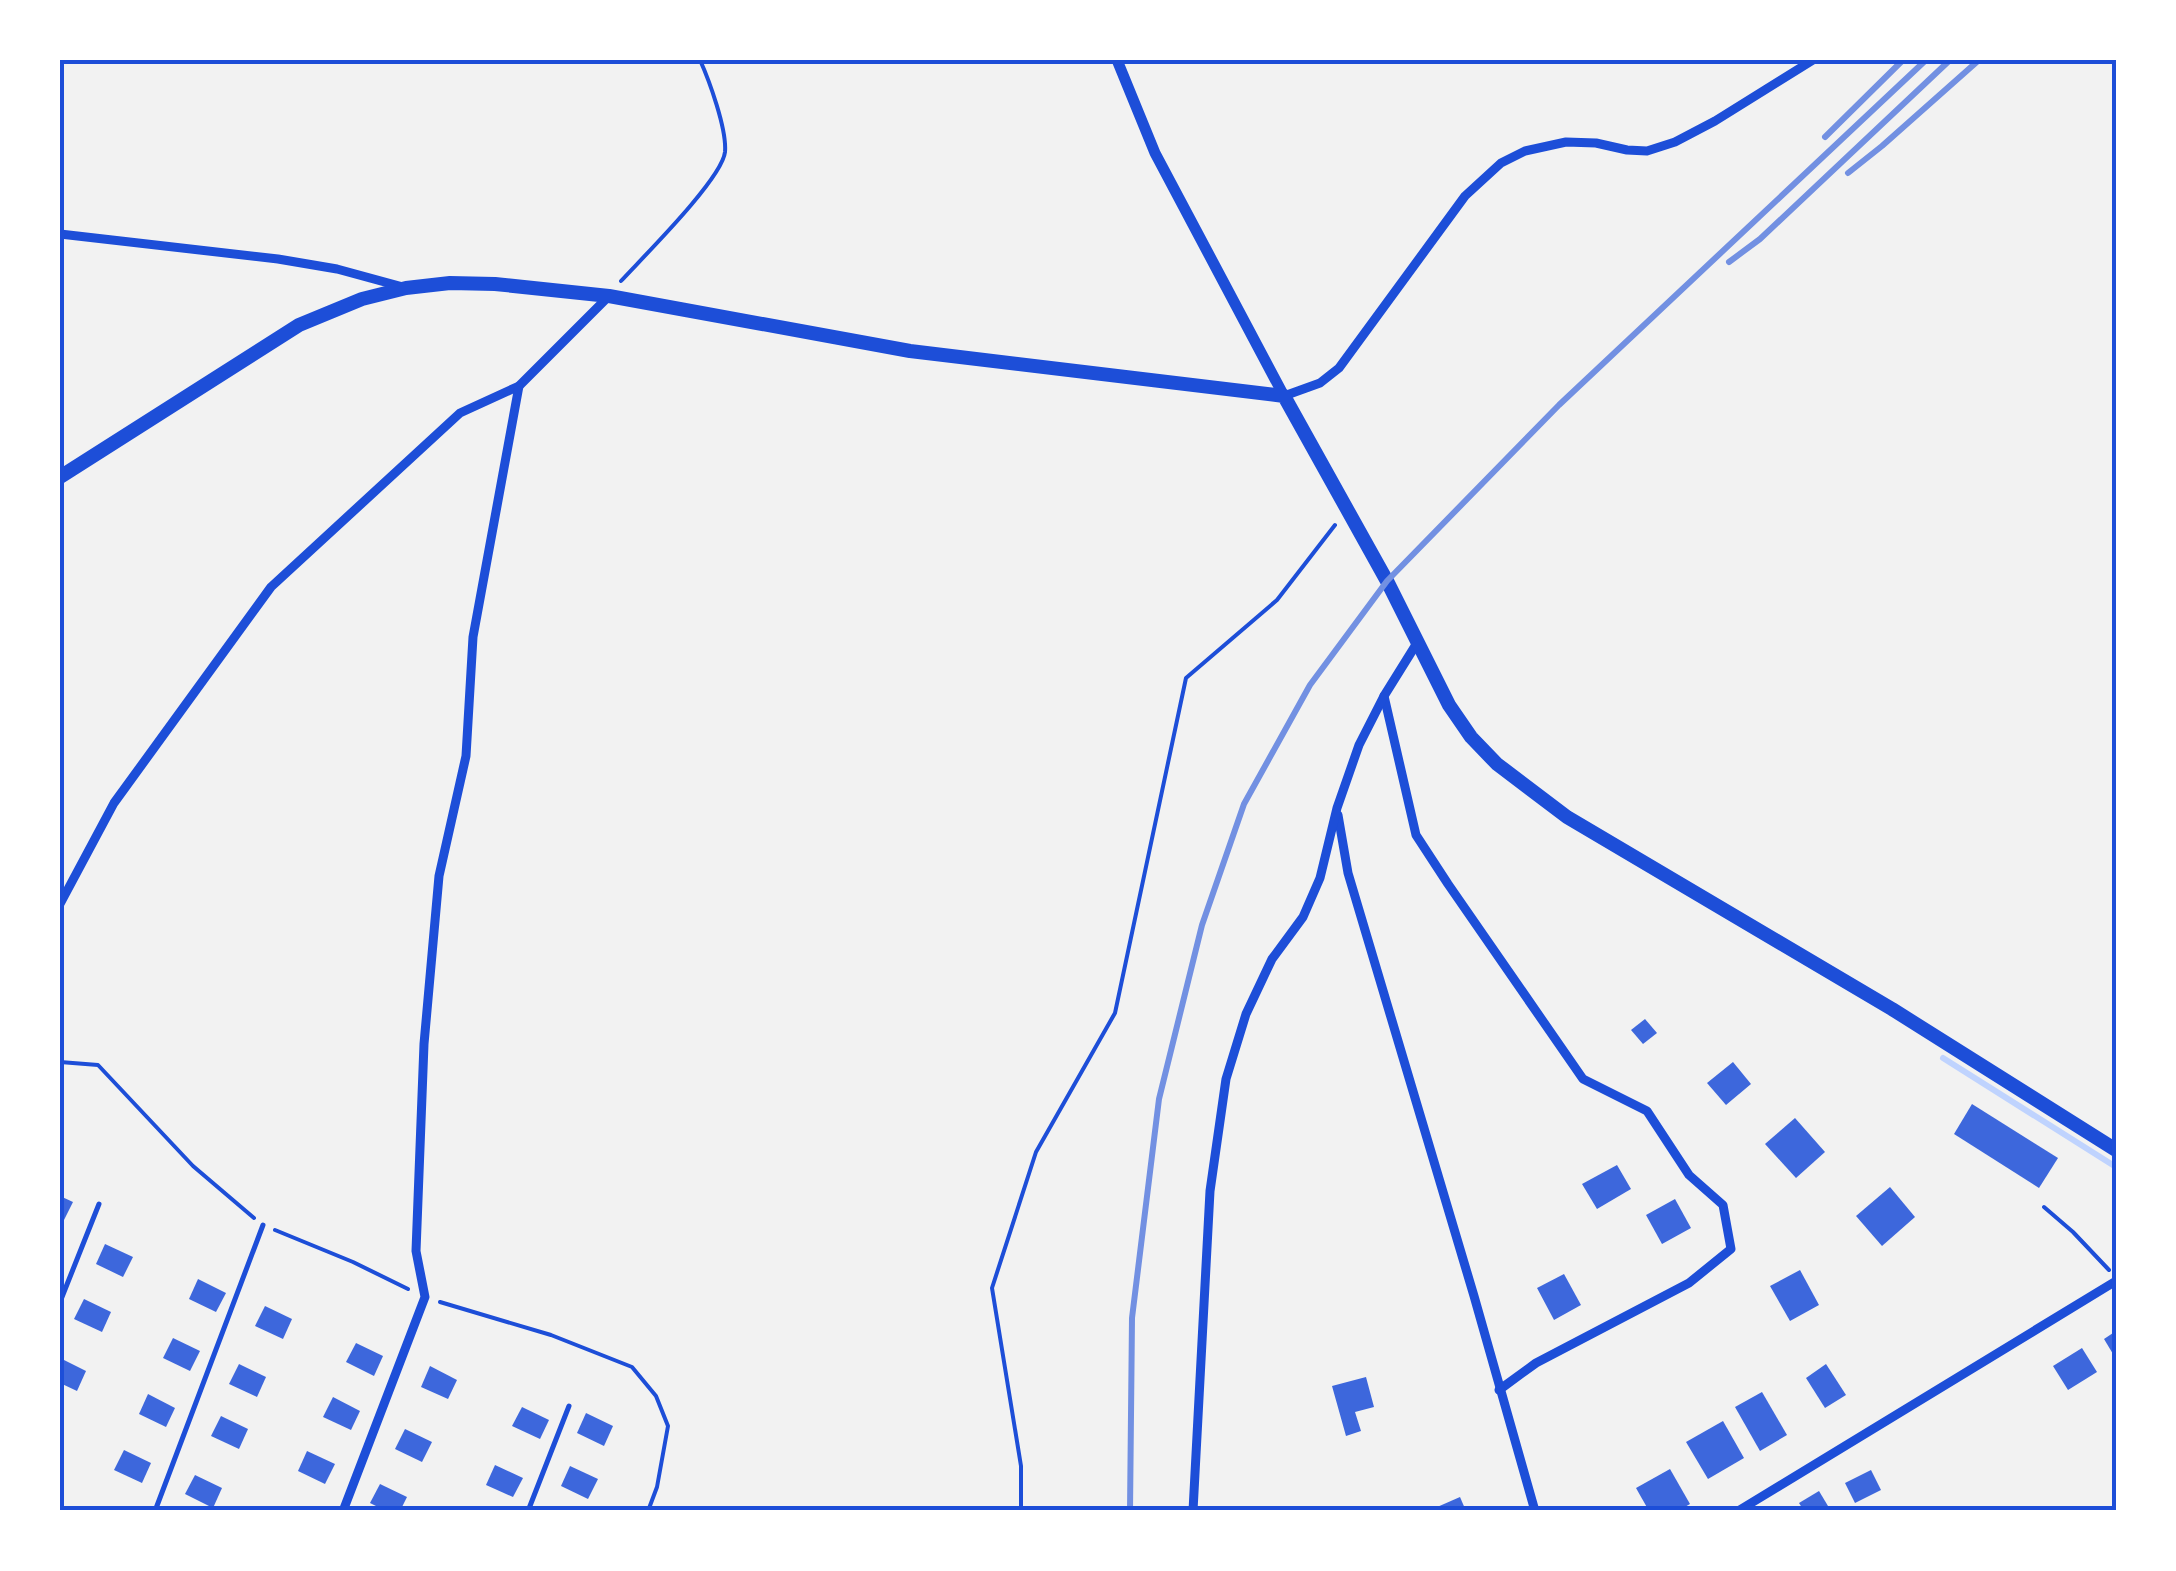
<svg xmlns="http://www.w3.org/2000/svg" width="2176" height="1571" viewBox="0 0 2176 1571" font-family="'Open Sans',sans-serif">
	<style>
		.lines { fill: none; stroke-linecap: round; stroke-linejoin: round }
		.stream { stroke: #bfd3fe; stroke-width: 6 }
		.building { fill: #3d67dc }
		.path { stroke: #1d4ed8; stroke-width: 4 }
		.service { stroke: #1d4ed8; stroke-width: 5 }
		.minor { stroke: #1d4ed8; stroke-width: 9 }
		.tertiary { stroke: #1d4ed8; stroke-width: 11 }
		.secondary { stroke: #1d4ed8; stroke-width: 14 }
		.rail { stroke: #7290e2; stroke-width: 6 }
		.neatline { fill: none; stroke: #1d4ed8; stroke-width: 4 }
	</style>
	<rect width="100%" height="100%" fill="#f2f2f2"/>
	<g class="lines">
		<!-- stream -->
		<polyline class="stream" points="1943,1058 2116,1167"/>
	</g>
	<!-- building -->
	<g class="building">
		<polygon points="1645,1019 1657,1033 1643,1044 1631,1030"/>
		<polygon points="1733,1062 1751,1084 1726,1105 1707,1083"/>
		<polygon points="1972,1104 2058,1158 2039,1188 1954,1134"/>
		<polygon points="1795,1118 1825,1152 1796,1178 1765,1144"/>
		<polygon points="1617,1165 1631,1189 1597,1209 1582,1184"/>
		<polygon points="1890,1187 1915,1217 1882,1246 1856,1216"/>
		<polygon points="60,1196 73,1202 63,1222 60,1220"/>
		<polygon points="1675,1199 1691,1228 1662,1244 1646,1215"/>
		<polygon points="105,1244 133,1257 123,1277 96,1264"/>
		<polygon points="1800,1270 1819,1305 1790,1321 1770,1286"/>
		<polygon points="1564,1274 1581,1305 1554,1320 1537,1288"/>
		<polygon points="198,1279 226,1293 216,1312 189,1299"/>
		<polygon points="84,1299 111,1312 102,1332 74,1319"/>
		<polygon points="265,1306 292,1319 283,1339 255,1326"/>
		<polygon points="2116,1331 2116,1359 2104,1339"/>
		<polygon points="173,1338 200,1351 190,1371 163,1358"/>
		<polygon points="356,1343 383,1356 374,1376 346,1362"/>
		<polygon points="2082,1348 2097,1372 2068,1390 2053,1366"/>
		<polygon points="60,1358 86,1371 77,1391 60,1383"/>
		<polygon points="239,1364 266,1377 257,1397 229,1384"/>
		<polygon points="1826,1364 1846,1395 1825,1408 1806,1378"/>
		<polygon points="430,1366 457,1380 448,1399 421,1387"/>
		<polygon points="1366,1377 1374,1407 1355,1412 1361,1431 1346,1436 1332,1386"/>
		<polygon points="1762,1392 1787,1435 1760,1451 1735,1407"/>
		<polygon points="148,1394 175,1408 166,1427 139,1414"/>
		<polygon points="333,1397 360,1411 351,1430 323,1417"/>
		<polygon points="522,1407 549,1420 540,1439 512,1426"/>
		<polygon points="586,1413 613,1426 604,1446 577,1433"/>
		<polygon points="221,1416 248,1429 239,1449 211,1436"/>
		<polygon points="1723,1421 1744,1458 1708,1479 1686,1442"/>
		<polygon points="405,1429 432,1442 422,1462 395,1449"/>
		<polygon points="124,1450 151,1463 142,1483 114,1470"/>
		<polygon points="307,1451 335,1464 325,1484 298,1471"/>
		<polygon points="495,1465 523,1478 513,1497 486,1485"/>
		<polygon points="570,1466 598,1479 588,1499 561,1486"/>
		<polygon points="1670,1469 1690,1504 1678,1511 1649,1511 1636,1488"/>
		<polygon points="1871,1470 1881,1490 1855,1503 1845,1483"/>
		<polygon points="195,1475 222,1488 213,1508 185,1494"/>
		<polygon points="380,1484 407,1497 400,1511 386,1511 370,1503"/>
		<polygon points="1819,1491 1831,1511 1804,1511 1799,1503"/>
		<polygon points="1460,1497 1466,1511 1428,1511"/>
	</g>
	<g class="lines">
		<!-- path -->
		<g class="path">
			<path d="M621 281C643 257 722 179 725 152 727 129 709 80 700 60"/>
			<polyline points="60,1062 98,1065 193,1166 254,1218"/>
			<polyline points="2044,1207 2073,1232 2109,1270"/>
			<polyline points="275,1230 353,1262 408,1289"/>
			<polyline points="440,1302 551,1335 632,1367 656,1396 668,1426 657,1487 648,1511"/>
			<polyline points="1021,1511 1021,1466 992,1288 1036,1152 1115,1013 1186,678 1277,600 1335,525"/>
		</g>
		<!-- service -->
		<g class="service">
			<polyline points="60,1302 99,1204"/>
			<polyline points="155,1511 263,1225"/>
			<polyline points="528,1511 569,1406"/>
		</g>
		<!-- minor -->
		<g class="minor">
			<polyline points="60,234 278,259 337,269 403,287"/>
			<polyline points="1284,396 1320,383 1339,368 1465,196 1501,163 1525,151 1566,142 1596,143 1627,150 1647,151 1675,142 1715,121 1813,60"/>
			<polyline points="1384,696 1416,835 1448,884 1583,1079 1647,1111 1689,1175 1723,1205 1731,1249 1689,1283 1536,1363 1499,1390"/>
			<polyline points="1338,815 1348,873 1474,1296 1535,1511"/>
			<polyline points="60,904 114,803 271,587 460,413 519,386 609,296"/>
			<polyline points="343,1511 425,1297 416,1251 424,1044 439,876 466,756 473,637 519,386"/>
			<polyline points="1193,1511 1210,1191 1226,1079 1246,1014 1272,959 1303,917 1320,878 1337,808 1359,745 1384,696 1417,643"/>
			<polyline points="1738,1511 2116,1281"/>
		</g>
		<!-- tertiary -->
		<polyline class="tertiary" points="1117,60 1155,153 1284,396"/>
		<!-- secondary -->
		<polyline class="secondary" points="60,477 299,325 362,299 406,288 450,283 495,284 609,296 910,351 1284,396 1387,581 1449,705 1471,737 1497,764 1567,817 1892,1009 2116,1150"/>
		<!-- rail -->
		<g class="rail">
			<polyline points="1825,137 1903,60"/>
			<polyline points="1848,173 1882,146 1979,60"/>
			<polyline points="1729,262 1760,239 1950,60"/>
			<polyline points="1130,1511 1132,1318 1159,1099 1202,925 1244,804 1310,685 1387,581 1559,405 1926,60"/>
		</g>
	</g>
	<!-- border -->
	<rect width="2176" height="1571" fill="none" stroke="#ffffff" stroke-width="125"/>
	<rect x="62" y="62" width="2052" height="1446" class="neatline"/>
</svg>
